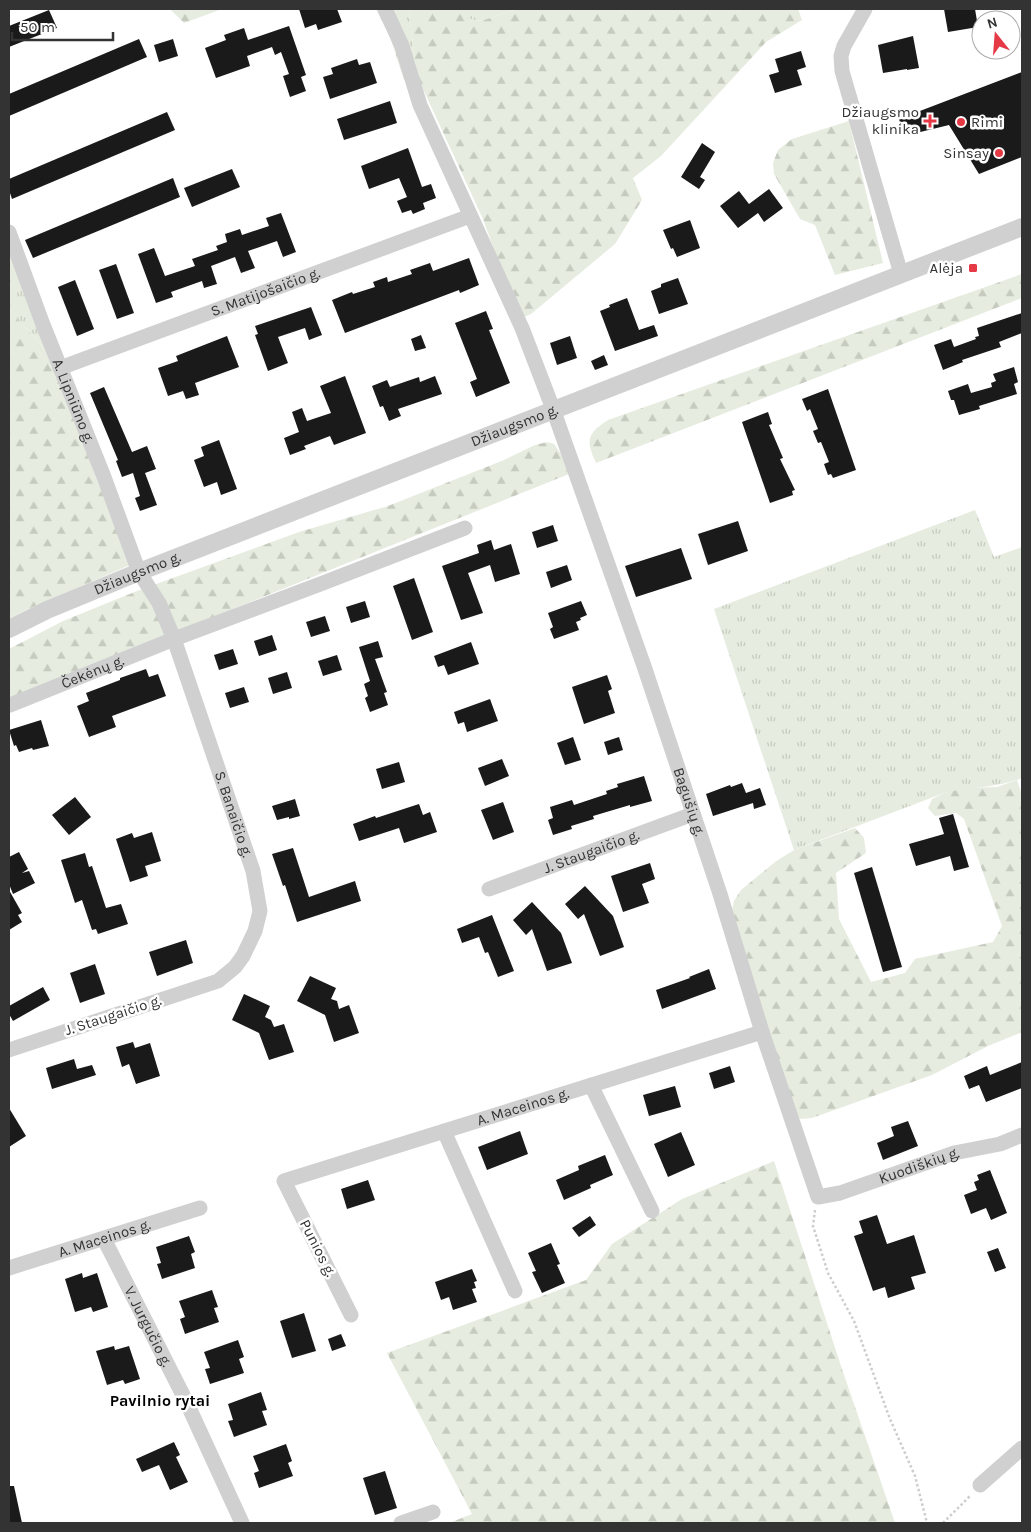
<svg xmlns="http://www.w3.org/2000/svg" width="1031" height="1532" viewBox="0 0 1031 1532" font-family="Karla,sans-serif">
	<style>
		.grass { fill: url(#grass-tufts) }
		.forest { fill: url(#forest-firs) }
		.building { fill: #1a1a1a }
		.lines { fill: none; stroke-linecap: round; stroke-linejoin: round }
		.path { stroke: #cdcdcd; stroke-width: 2.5; stroke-dasharray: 2.5 2.5; stroke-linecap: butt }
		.minor { stroke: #d0d0d0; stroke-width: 15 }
		.tertiary { stroke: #d0d0d0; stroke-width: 18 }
		.poi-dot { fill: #e63946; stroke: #fff; stroke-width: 2 }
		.labels { text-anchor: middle; stroke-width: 5; stroke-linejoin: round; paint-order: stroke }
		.poi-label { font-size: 15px; fill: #333; stroke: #fff; text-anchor: end }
		.street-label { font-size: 15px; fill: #333; stroke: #fff }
		.neighbourhood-label { font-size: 16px; font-weight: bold; fill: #000; stroke: #fff }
	</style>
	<defs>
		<pattern id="grass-tufts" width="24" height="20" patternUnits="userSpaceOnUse" patternTransform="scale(1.25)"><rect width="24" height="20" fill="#e6ecdf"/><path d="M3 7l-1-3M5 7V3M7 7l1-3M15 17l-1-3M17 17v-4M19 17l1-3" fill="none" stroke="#c6cbc0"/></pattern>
		<pattern id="forest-firs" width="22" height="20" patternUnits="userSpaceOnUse" patternTransform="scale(1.25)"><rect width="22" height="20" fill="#e6ecdf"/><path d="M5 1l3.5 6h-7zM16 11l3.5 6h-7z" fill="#c6cbc0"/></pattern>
	</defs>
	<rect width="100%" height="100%" fill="#fff"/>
	<!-- grass -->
	<g class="grass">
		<polygon points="376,9 412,9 409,13 417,76 404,80 390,37"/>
		<polygon points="457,9 517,9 481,21 469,19"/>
		<polygon points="9,248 48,353 9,309"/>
		<path d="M975 510 994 557 1022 547V778C997 788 970 787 944 793L794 850 714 609Z"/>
	</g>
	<!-- forest -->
	<g class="forest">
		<polygon points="170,9 222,9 184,23"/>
		<polygon points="412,9 457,9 469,19 481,21 517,9 798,9 802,20 766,42 661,156 633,178 642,200 615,244 531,314 524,317 509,291 483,219 417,76 409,13"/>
		<polygon points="849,121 883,263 835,275 815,225 800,219 774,174 773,163 778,150 792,139"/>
		<path d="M1022 274V298L596 463C586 441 586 434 608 420Z"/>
		<polygon points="9,309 48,353 130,565 26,610 9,619"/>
		<polygon points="547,442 554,444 561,454 569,474 9,699 9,649 63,621 137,591 299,532 388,506 504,460 535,445"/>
		<polygon points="1017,780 1022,795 1022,1032 988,1046 932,1075 812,1118 801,1119 794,1115 732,910 734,901 741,890 775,862 794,850 855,828 864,838 866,853 836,873 839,919 871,982 905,973 915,959 993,942 1002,926 964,819 956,813 935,816 928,808 932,799 944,793 966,788 997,787"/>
		<polygon points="774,1161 843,1372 895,1523 449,1523 472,1514 387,1353 586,1280 612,1244 682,1199"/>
	</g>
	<!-- building -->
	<g class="building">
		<polygon points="299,9 337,9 342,22 318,30 316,24 305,28"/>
		<polygon points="944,9 975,9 978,27 948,32"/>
		<polygon points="49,10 57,28 9,47 9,26"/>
		<polygon points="289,26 306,75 301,77 306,91 290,97 283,76 289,74 281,52 275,55 272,47 247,56 250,66 216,78 205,48 226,40 224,35 244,28 248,40"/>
		<polygon points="913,36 919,68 907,70 907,69 883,73 878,45"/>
		<polygon points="139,39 147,57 9,116 9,94"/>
		<polygon points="173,39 178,56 159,62 154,45"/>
		<polygon points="801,51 806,67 797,70 802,85 775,93 769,75 779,72 775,59"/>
		<polygon points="357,59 359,65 370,62 377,83 330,99 323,77 333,74 331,68"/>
		<polygon points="1022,72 1022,157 979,174 949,125 904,136 899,119"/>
		<polygon points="390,101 397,123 344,140 337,119"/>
		<polygon points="167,112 175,130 12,199 9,190 9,179"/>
		<polygon points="702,143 715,152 700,177 705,180 699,189 681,177"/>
		<polygon points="408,148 422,187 431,184 436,198 423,203 425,209 413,214 411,210 402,213 397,201 407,197 399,178 369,189 361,166"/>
		<polygon points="232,169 240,187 192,207 184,188"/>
		<polygon points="173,178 180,197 33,258 25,240"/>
		<polygon points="769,189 783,208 764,222 758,213 738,228 720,206 739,191 749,204"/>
		<polygon points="281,213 296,252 283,257 277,241 248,251 255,268 241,273 235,257 211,266 217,284 204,288 202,281 171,292 173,297 156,303 138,254 154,248 165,276 195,266 192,259 218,250 216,246 227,242 225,234 240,229 242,235 269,226 266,218"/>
		<polygon points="690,220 700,248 677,257 673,248 671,249 663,230"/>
		<polygon points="469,258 479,285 460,293 459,290 345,333 332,300 352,292 353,294 375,287 373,282 387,277 388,282 412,274 410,270 430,263 433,271"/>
		<polygon points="116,264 134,313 117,319 99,270"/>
		<polygon points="678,278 688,304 659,314 651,291 661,287 661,284"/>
		<polygon points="75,280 94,329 77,336 58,287"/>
		<polygon points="627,298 639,330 654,325 658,336 615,351 600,311 610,307 609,305"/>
		<polygon points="311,307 322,335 309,340 305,328 278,337 288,363 268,371 255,335 258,334 255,326"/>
		<polygon points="486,311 493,329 489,330 510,383 476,397 470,382 477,379 455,323"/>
		<polygon points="1022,313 1022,333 999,342 1001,347 962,360 963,362 943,370 934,345 951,339 954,347 976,339 975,337 979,336 977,328"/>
		<polygon points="421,335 426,348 415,351 411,339"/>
		<polygon points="227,336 239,367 195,383 199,395 186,399 183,391 168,396 158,368 178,361 176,356"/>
		<polygon points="570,336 577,358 557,365 550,343"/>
		<polygon points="604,355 608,365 595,370 591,361"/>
		<polygon points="1014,367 1018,382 1014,384 1017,394 979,406 980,409 959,415 954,400 951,400 948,391 968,384 971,393 992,387 991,383 996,381 993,374"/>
		<polygon points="345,376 366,433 334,445 330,436 304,446 306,449 290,455 284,438 299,432 292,412 302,408 307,421 331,413 320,386"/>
		<polygon points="435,376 442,394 398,409 401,416 389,421 383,406 380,407 372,386 387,380 390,387 419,377 420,382"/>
		<polygon points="104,387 132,452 147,446 156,469 145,473 157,505 140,511 135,498 140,496 133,473 122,477 116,461 118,460 90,393"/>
		<polygon points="828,389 856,470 833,478 831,474 828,475 824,464 829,462 821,442 818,443 813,431 818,429 810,409 807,411 802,399"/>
		<polygon points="768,412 772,424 769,425 783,458 780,459 795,490 792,491 793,495 770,503 742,422"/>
		<polygon points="219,440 237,489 221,495 217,482 204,487 194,460 204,456 201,447"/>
		<polygon points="738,521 748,551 708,565 698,534"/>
		<polygon points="553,525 558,541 537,548 532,532"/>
		<polygon points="491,540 494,550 511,544 520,574 495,582 490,565 468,573 483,613 461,620 442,566 479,553 477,545"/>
		<polygon points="681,548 692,579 636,597 625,566"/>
		<polygon points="567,565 572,580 551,588 546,572"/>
		<polygon points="414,578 433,632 412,640 393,586"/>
		<polygon points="365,601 370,617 351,623 346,607"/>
		<polygon points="581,601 587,615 580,618 581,620 576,622 579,630 554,639 550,629 553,627 548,613"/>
		<polygon points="325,616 330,631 311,637 306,622"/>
		<polygon points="272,635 277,650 259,656 254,641"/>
		<polygon points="378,641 383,657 375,659 387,692 384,693 388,705 370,712 365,698 368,696 364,684 370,681 359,647"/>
		<polygon points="471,642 479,664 448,675 444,665 438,667 434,656"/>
		<polygon points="233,649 238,664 219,670 214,655"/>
		<polygon points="337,655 342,670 323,676 318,661"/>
		<polygon points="146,669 149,677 158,674 166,696 112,716 116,727 89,737 77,706 89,701 86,693 120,680 120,678"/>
		<polygon points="287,672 292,688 273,694 268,678"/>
		<polygon points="607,675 612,689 608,691 615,713 584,724 572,687"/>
		<polygon points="244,687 249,702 230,708 225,693"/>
		<polygon points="490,699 498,721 467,732 464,722 458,724 454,712"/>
		<polygon points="41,720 49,746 33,750 32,748 19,752 16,745 14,746 9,730"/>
		<polygon points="573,737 581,760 565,765 557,743"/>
		<polygon points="619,737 623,750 608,755 604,742"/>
		<polygon points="502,759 509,776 485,786 478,768"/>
		<polygon points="399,762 405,782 382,789 376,769"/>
		<polygon points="644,776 652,801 630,807 630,805 593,816 594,819 571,826 572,829 553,835 548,820 553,818 550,807 572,800 574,805 607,794 606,791 618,787 617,784"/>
		<polygon points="742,783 746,793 760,788 766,805 754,809 753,803 713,816 706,794 730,785 731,787"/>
		<polygon points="75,797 91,817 69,835 52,815"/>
		<polygon points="295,799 300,816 289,819 289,817 277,820 272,806"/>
		<polygon points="503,802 514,832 493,840 481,810"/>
		<polygon points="419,804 423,815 430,812 437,832 404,843 399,828 359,841 353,824 375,816 376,818"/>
		<polygon points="953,814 969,867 954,871 950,856 916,866 909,844 944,834 939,818"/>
		<polygon points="152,832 161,861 145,866 148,876 130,882 116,839 132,833 134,838"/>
		<polygon points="293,848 309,897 355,881 361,901 297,922 285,885 283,886 272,854"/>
		<polygon points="19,852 28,869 22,873 29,871 35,883 13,894 9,884 9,857"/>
		<polygon points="85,853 89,867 92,866 106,908 121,904 128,924 98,934 96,929 92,930 82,900 75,903 61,860"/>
		<polygon points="650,863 655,879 642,884 649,903 623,912 611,876"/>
		<polygon points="872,867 902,967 883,972 854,873"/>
		<polygon points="585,886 613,916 624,947 600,956 584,914 578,919 565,904"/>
		<polygon points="9,890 22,913 18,915 22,922 9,930"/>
		<polygon points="532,902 561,933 572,963 547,971 532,929 526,935 513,920"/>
		<polygon points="492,915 514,971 498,977 488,952 485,953 479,937 462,943 457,929"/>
		<polygon points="186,940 193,963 157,976 149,952"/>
		<polygon points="95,964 105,994 80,1003 70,973"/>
		<polygon points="709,969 716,989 662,1009 656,990 690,978 689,977"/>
		<polygon points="310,976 336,988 331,999 337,1001 339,1009 349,1005 359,1033 334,1042 325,1015 297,1001"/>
		<polygon points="43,987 50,1000 13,1021 9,1014 9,1006"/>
		<polygon points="244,994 270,1006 265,1017 271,1020 274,1027 284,1024 294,1052 269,1060 259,1033 232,1020"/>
		<polygon points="133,1042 135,1048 150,1043 160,1076 136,1084 129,1064 122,1067 116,1047"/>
		<polygon points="74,1059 77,1069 92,1065 96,1075 52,1089 46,1068"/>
		<polygon points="1022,1062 1022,1088 986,1102 979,1085 969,1089 964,1076 987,1066 990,1075"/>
		<polygon points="730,1066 735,1082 714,1089 709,1073"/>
		<polygon points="675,1086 681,1107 649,1116 643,1095"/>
		<polygon points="9,1108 26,1136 9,1147"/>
		<polygon points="908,1121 918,1146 883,1160 877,1143 894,1136 891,1127"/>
		<polygon points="520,1131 528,1154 487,1170 478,1147"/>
		<polygon points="681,1132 695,1165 668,1177 654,1144"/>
		<polygon points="605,1155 613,1175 590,1185 591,1188 564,1200 556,1180 579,1170 578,1166"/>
		<polygon points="990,1170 1007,1213 991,1220 986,1208 971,1214 964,1195 977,1190 974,1182 979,1180 977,1175"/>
		<polygon points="368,1180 375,1200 347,1209 341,1189"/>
		<polygon points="877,1215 887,1244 914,1235 926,1273 911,1277 915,1289 888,1298 885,1287 873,1291 854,1236 863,1233 859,1221"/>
		<polygon points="590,1216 596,1225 579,1237 572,1228"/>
		<polygon points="189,1236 195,1252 191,1254 195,1268 162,1279 157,1264 161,1263 156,1247"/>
		<polygon points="551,1243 560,1264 557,1265 565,1283 542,1293 532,1272 536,1271 528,1253"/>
		<polygon points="998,1248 1006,1268 995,1272 987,1252"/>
		<polygon points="472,1269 477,1281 474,1282 476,1288 472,1289 477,1302 453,1310 449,1297 441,1300 435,1282"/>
		<polygon points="82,1273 83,1278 97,1273 108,1307 93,1312 91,1307 75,1312 65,1279"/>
		<polygon points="212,1290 218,1307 214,1308 219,1322 185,1334 180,1319 185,1317 179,1301"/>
		<polygon points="304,1313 316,1351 292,1358 280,1321"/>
		<polygon points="341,1334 346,1346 332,1351 328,1339"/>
		<polygon points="238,1340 244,1357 239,1359 244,1373 210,1384 205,1369 210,1368 204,1352"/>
		<polygon points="114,1346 115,1350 129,1346 140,1379 125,1384 123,1380 107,1385 96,1351"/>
		<polygon points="261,1392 267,1410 262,1411 267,1425 234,1437 228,1421 233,1420 228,1404"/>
		<polygon points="174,1442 180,1455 176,1457 188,1482 170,1490 159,1465 142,1472 136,1459"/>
		<polygon points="286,1444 292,1461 288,1463 293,1476 259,1488 254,1473 259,1471 253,1456"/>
		<polygon points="385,1471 397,1508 375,1515 363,1478"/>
		<polygon points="9,1486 14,1486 22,1523 9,1523"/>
	</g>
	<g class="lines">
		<!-- path -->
		<g class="path">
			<polyline points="815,1210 813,1226 828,1273 854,1321 890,1419 915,1476 927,1523"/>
			<polyline points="943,1523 971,1495"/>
		</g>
		<!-- minor -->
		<g class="minor">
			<path id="s1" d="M385 9 402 46 420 105 522 328 553 409 644 666 720 894 762 1032 818 1197 840 1193 954 1153 1000 1144 1022 1135"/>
			<polyline points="865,9 844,46 841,56 842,71 901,274"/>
			<path id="s2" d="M9 232 42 322 104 477 139 572 159 603 174 639 253 871 260 911 255 931 243 956 235 967 218 981 9 1050"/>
			<path id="s3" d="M60 368 470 216"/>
			<path id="s4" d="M10 705 174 639 323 583 465 528"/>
			<path id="s5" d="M489 889 693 814"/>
			<polyline points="591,1085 652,1211"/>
			<polyline points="444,1131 515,1291"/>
			<path id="s6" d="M104 1239 186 1401 242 1523"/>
			<path id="s7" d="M9 1268 200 1208"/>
			<path id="s8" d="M351 1315 284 1181 762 1032"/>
			<polyline points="980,1485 1022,1448"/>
			<polyline points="401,1523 433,1512"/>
		</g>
		<!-- tertiary -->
		<path class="tertiary" id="s9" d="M9 629 47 610 139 572 1022 227"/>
	</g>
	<!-- markers -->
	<g class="poi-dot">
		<path d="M927.5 113.5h5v5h5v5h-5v5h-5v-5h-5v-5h5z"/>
		<circle cx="961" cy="122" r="5"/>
		<circle cx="999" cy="153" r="5"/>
		<rect x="968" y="263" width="10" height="10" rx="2.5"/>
	</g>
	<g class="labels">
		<!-- poi labels -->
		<g class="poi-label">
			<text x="919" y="117">Džiaugsmo<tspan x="919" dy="17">klinika</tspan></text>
			<text x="971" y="127" text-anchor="start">Rimi</text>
			<text x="989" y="158">Sinsay</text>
			<text x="963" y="273">Alėja</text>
		</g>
		<!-- street labels -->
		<g class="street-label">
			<text dy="5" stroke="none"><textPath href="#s3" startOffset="219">S. Matijošaičio g.</textPath></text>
			<text dy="5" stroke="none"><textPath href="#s2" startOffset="181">A. Lipniūno g.</textPath></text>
			<text dy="5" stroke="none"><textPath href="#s9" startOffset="545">Džiaugsmo g.</textPath></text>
			<text dy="5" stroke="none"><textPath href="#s9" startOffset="140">Džiaugsmo g.</textPath></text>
			<text dy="5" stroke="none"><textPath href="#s4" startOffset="89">Čekėnų g.</textPath></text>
			<text dy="5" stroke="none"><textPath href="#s1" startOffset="850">Bagušių g.</textPath></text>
			<text dy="5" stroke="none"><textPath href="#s2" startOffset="625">S. Banaičio g.</textPath></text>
			<text dy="5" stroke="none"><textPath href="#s5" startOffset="109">J. Staugaičio g.</textPath></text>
			<text transform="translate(113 1015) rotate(-18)" y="5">J. Staugaičio g.</text>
			<text dy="5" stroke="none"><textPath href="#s8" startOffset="400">A. Maceinos g.</textPath></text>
			<text dy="5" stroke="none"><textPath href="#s1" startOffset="1372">Kuodiškių g.</textPath></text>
			<text dy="5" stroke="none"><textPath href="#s7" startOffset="100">A. Maceinos g.</textPath></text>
			<text transform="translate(318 1248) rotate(63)" y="5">Punios g.</text>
			<text dy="5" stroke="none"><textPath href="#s6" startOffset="98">V. Jurgučio g.</textPath></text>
		</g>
		<!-- neighbourhood labels -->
		<g class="neighbourhood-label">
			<text x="160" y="1406">Pavilnio rytai</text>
		</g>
	</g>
	<!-- border -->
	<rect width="1031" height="1532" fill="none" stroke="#333333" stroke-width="20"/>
	<!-- north arrow -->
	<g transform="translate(996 35) rotate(343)"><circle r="24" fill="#ffffff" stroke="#adadad"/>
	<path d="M0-4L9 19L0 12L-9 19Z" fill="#e63946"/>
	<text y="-8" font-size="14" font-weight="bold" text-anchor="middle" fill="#333333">N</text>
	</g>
	<!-- scale -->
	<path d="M12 32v8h101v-8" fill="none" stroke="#333333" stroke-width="2.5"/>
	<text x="20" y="32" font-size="15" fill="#333333" stroke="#ffffff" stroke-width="4" paint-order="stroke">50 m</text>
</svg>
